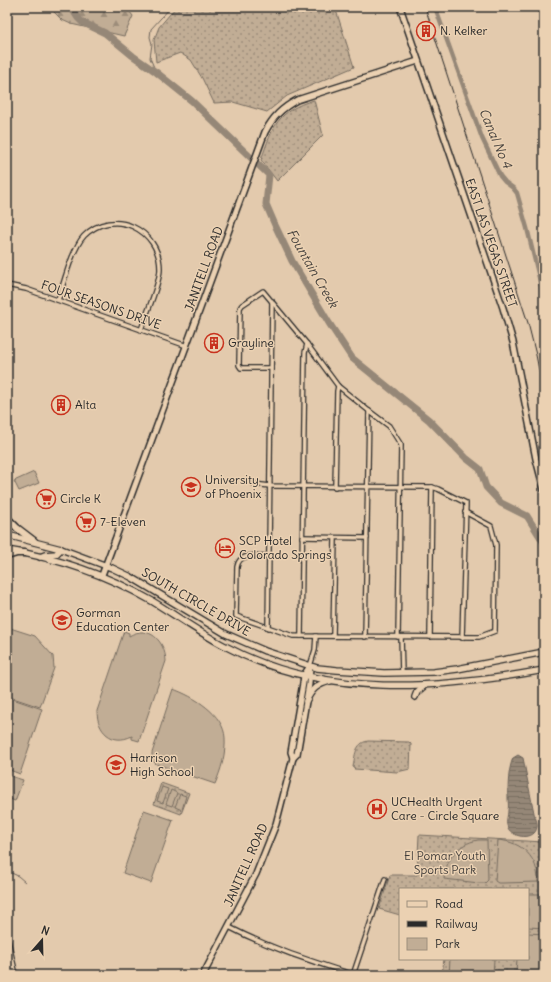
<svg xmlns="http://www.w3.org/2000/svg" width="551" height="982" viewBox="0 0 551 982" font-family="Delius,sans-serif">
	<style>
		.green { fill: url(#green-dots); stroke: #766c60 }
		.forest { fill: url(#forest-firs); stroke: #766c60 }
		.pitch { fill: #c1ad95; stroke: #766c60 }
		.water { fill: url(#water-rules); stroke: #6b6259 }
		.lines { fill: none; stroke-linecap: round; stroke-linejoin: round }
		.stream { stroke: #6b6259; stroke-width: 1 }
		.canal { stroke: #958777; stroke-width: 4.5 }
		.river { stroke: #958777; stroke-width: 7 }
		.street-casing { stroke: #2b2b2b; stroke-width: 6 }
		.secondary-casing { stroke: #2b2b2b; stroke-width: 8 }
		.primary-casing { stroke: #2b2b2b; stroke-width: 8 }
		.highway-casing { stroke: #2b2b2b; stroke-width: 9 }
		.street { stroke: #ebd1b2; stroke-width: 3.5 }
		.secondary { stroke: #ebd1b2; stroke-width: 5 }
		.primary { stroke: #ebd1b2; stroke-width: 5.5 }
		.highway { stroke: #ebd1b2; stroke-width: 6 }
		.rail { stroke: #2b2b2b; stroke-width: 1 }
		.labels { text-anchor: middle; stroke-width: 3; stroke-linejoin: round; paint-order: stroke }
		.poi-label { font-size: 12px; fill: #2b2b2b; stroke: #ebd1b2; text-anchor: start }
		.street-label { font-size: 12px; fill: #2b2b2b; stroke: #ebd1b2 }
		.park-label { font-size: 12px; fill: #423e3b; stroke: #ebd1b2 }
		.water-label { font-size: 13px; font-style: italic; fill: #46423e; stroke: #ebd1b2 }
	</style>
	<defs>
		<pattern id="green-dots" width="8" height="8" patternUnits="userSpaceOnUse"><rect width="8" height="8" fill="#c1ad95"/><path d="M2 2h.1M6 6h.1" fill="none" stroke="#9d8d7a" stroke-width="1.8" stroke-linecap="round"/></pattern>
		<pattern id="forest-firs" width="22" height="20" patternUnits="userSpaceOnUse"><rect width="22" height="20" fill="#c1ad95"/><path d="M5 1l3.5 6h-7zM16 11l3.5 6h-7z" fill="#9d8d7a"/></pattern>
		<pattern id="water-rules" width="6" height="5" patternUnits="userSpaceOnUse"><rect width="6" height="5" fill="#958777"/><path d="M0 2.5h6" fill="none" stroke="#7a6f62"/></pattern>
	</defs>
	<rect width="100%" height="100%" fill="#e3caad"/>
	<filter id="ink" filterUnits="userSpaceOnUse"><feTurbulence type="fractalNoise" baseFrequency=".025" numOctaves="2"/><feDisplacementMap in="SourceGraphic" scale="8" xChannelSelector="R" yChannelSelector="G"/><feConvolveMatrix kernelMatrix="1 2 1 2 8 2 1 2 1" color-interpolation-filters="sRGB"/></filter>
	<g filter="url(#ink)">
		<!-- green -->
		<g class="green">
			<polygon points="176,7 335,7 354,67 287,96 267,112 233,102 214,103 202,78 191,60 180,53 156,62 154,40 159,27"/>
			<path d="M314 100 323 135 277 181 261 160C273 126 277 111 314 100Z"/>
			<path d="M368 741 409 742 411 744 410 769 397 772 354 769 355 768 353 767C355 756 355 743 368 741Z"/>
			<polygon points="161,783 189,793 181,814 154,804"/>
			<polygon points="419,835 544,842 544,975 442,975 444,959 528,959 528,889 400,889 400,915 379,909 390,875 417,875"/>
		</g>
		<!-- forest -->
		<polygon class="forest" points="49,7 126,7 133,16 124,36 71,24 62,20"/>
		<!-- pitch -->
		<g class="pitch">
			<polygon points="34,472 39,483 19,491 14,481"/>
			<polygon points="7,627 35,636 53,656 54,668 40,707 7,696"/>
			<path d="M124 631 129 633V636C149 624 165 641 166 661L139 741 132 739V736C112 746 97 731 97 711Z"/>
			<path d="M173 689C193 696 224 714 225 738 226 754 221 770 215 784L156 764 152 760V753Z"/>
			<polygon points="7,697 42,709 20,774 7,769"/>
			<polygon points="7,775 23,780 15,801 7,798"/>
			<polygon points="162,787 168,789 163,803 157,801"/>
			<polygon points="171,790 177,793 172,806 166,804"/>
			<polygon points="180,794 186,796 182,810 175,807"/>
			<polygon points="144,810 173,820 151,883 123,873"/>
			<path d="M478 840H487L488 880 485 883H479L444 879C446 859 457 844 478 840Z"/>
			<path d="M498 840C523 842 538 858 538 882L503 883H498L495 881Z"/>
			<polygon points="528,894 544,894 544,928 528,927"/>
			<polygon points="528,933 544,934 544,973 516,972 517,959 528,959"/>
			<polygon points="450,959 494,959 493,975 449,975"/>
		</g>
		<!-- water -->
		<path class="water" d="M518 755 523 758C527 776 530 795 534 813 535 817 538 823 537 827 535 841 513 838 508 828 505 822 508 816 508 810 509 806 508 802 508 798 508 785 508 770 513 758Z"/>
		<g class="lines">
			<!-- stream -->
			<g class="stream">
				<polyline points="156,72 150,58 152,44 150,37 151,29 171,7"/>
				<polyline points="7,871 18,876 25,882"/>
				<polyline points="144,973 147,975"/>
			</g>
			<!-- canal -->
			<polyline class="canal" points="435,7 482,138 500,176 505,182 513,188 517,193 527,228 544,298"/>
			<!-- river -->
			<polyline class="river" points="71,7 78,18 82,22 105,33 133,56 156,72 192,101 269,175 266,204 275,225 292,261 329,323 352,358 429,420 466,458 480,469 486,487 501,503 527,516 544,543"/>
			<!-- street casing -->
			<g class="street-casing">
				<g id="street">
					<polyline points="7,285 26,289 187,346"/>
					<path d="M58 300C64 283 72 249 84 236 113 207 160 229 160 269 160 284 146 314 141 330"/>
					<polyline points="271,368 241,368 239,365 240,308 242,305 263,291 307,344 338,386 369,411 365,637"/>
					<polyline points="369,411 389,426 401,445 398,637"/>
					<polyline points="254,484 270,486 432,487 438,489 466,503 462,638"/>
					<polyline points="335,487 337,391 338,386"/>
					<polyline points="302,537 367,538"/>
					<path d="M269 556C258 556 239 552 237 567L236 616 293 636 479 637 495 631 496 545 491 526 465 512"/>
					<polyline points="268,628 272,301"/>
					<polyline points="301,636 305,353 307,344"/>
					<polyline points="333,636 335,538"/>
					<polyline points="401,637 402,673"/>
					<polyline points="430,637 432,487"/>
					<polyline points="310,666 315,650 316,636"/>
					<path d="M229 927C269 948 311 961 354 975"/>
					<polyline points="7,936 16,975"/>
					<polyline points="353,975 385,879"/>
				</g>
			</g>
			<!-- secondary casing -->
			<g class="secondary-casing">
				<g id="secondary">
					<polyline points="400,7 503,308 513,342 536,459 544,490"/>
					<path d="M102 575C157 428 210 280 265 132 273 117 282 108 297 100L418 61"/>
					<polyline points="293,758 291,752 303,683 304,675 310,666"/>
					<polyline points="203,975 256,874 276,824 293,758 297,754 309,684 310,666"/>
				</g>
			</g>
			<!-- primary casing -->
			<g class="primary-casing">
				<g id="primary">
					<polyline points="7,535 61,549 112,568 131,577 226,634 265,651 317,668 337,670 384,673 434,672 457,669 544,652"/>
					<path d="M7 550C58 558 107 575 152 601 177 616 201 634 227 647 324 699 440 689 544 670"/>
					<polyline points="40,557 45,555 56,554 61,549"/>
					<polyline points="415,697 417,692 424,686"/>
					<path d="M306 701C312 689 317 684 330 681"/>
				</g>
			</g>
			<!-- highway casing -->
			<g class="highway-casing">
				<g id="highway">
					<polyline points="7,518 17,528 34,541"/>
					<polyline points="7,556 17,553 25,553"/>
				</g>
			</g>
			<!-- street -->
			<use href="#street" class="street"/>
			<!-- secondary -->
			<use href="#secondary" class="secondary"/>
			<!-- primary -->
			<use href="#primary" class="primary"/>
			<!-- highway -->
			<use href="#highway" class="highway"/>
			<!-- rail -->
			<polyline class="rail" points="425,7 528,323 536,355 544,395"/>
		</g>
	</g>
	<!-- icons -->
	<defs>
		<g id="building-ring" transform="scale(1)"><circle r="9.5" fill="#ebd1b2" stroke="#c8321e" stroke-width="1.5"/><path d="M-4-6H4V6H1V3H-1V6H-4ZM-2.5-4.3h1.7v1.8h-1.7ZM.8-4.3h1.7v1.8H.8ZM-2.5-1h1.7V.8h-1.7ZM.8-1h1.7V.8H.8Z" fill="#c8321e"/></g>
		<g id="university-ring" transform="scale(1)"><circle r="9.5" fill="#ebd1b2" stroke="#c8321e" stroke-width="1.5"/><path d="M0-5L7-2L0 1L-7-2ZM-4 1L0 2.5L4 1V4Q0 6-4 4Z" fill="#c8321e"/></g>
		<g id="supermarket-ring" transform="scale(1)"><circle r="9.5" fill="#ebd1b2" stroke="#c8321e" stroke-width="1.5"/><path d="M-6-5.5h2.5l.6 2H6L4.5 2H-2.5L-4.4-4H-6ZM-1.5 3.2a1.3 1.3 0 1 0 .1 0ZM3 3.2a1.3 1.3 0 1 0 .1 0Z" fill="#c8321e"/></g>
		<g id="hotel-ring" transform="scale(1)"><circle r="9.5" fill="#ebd1b2" stroke="#c8321e" stroke-width="1.5"/><path d="M-6-4.5h1.5V1H6V5H4.5V3h-9V5H-6ZM-4 0a1.8 1.8 0 1 1 3.6 0ZM.5 0V-2.5h3Q6-2.5 6 0Z" fill="#c8321e"/></g>
		<g id="school-ring" transform="scale(1)"><circle r="9.5" fill="#ebd1b2" stroke="#c8321e" stroke-width="1.5"/><path d="M0-5L7-2L0 1L-7-2ZM-4 1L0 2.5L4 1V4Q0 6-4 4Z" fill="#c8321e"/></g>
		<g id="hospital-ring" transform="scale(1)"><circle r="9.5" fill="#ebd1b2" stroke="#c8321e" stroke-width="1.5"/><path d="M-5-5h3v3.5h4V-5h3V5h-3V1.5h-4V5h-3Z" fill="#c8321e"/></g>
	</defs>
	<g fill-rule="evenodd">
		<use href="#building-ring" x="426" y="31"/>
		<use href="#building-ring" x="214" y="343"/>
		<use href="#building-ring" x="61" y="405"/>
		<use href="#university-ring" x="191" y="487"/>
		<use href="#supermarket-ring" x="46" y="499"/>
		<use href="#supermarket-ring" x="86" y="522"/>
		<use href="#hotel-ring" x="225" y="548"/>
		<use href="#school-ring" x="62" y="620"/>
		<use href="#school-ring" x="116" y="765"/>
		<use href="#hospital-ring" x="377" y="809"/>
	</g>
	<g class="labels">
		<!-- poi labels -->
		<g class="poi-label">
			<text x="440" y="35">N. Kelker</text>
			<text x="228" y="347">Grayline</text>
			<text x="75" y="409">Alta</text>
			<text x="205" y="484">University<tspan x="205" dy="14">of Phoenix</tspan></text>
			<text x="60" y="503">Circle K</text>
			<text x="100" y="526">7-Eleven</text>
			<text x="239" y="545">SCP Hotel<tspan x="239" dy="14">Colorado Springs</tspan></text>
			<text x="76" y="617">Gorman<tspan x="76" dy="14">Education Center</tspan></text>
			<text x="130" y="762">Harrison<tspan x="130" dy="14">High School</tspan></text>
			<text x="391" y="806">UCHealth Urgent<tspan x="391" dy="14">Care - Circle Square</tspan></text>
		</g>
		<!-- street labels -->
		<g class="street-label">
			<text transform="translate(491 243) rotate(71)" y="4">EAST LAS VEGAS STREET</text>
			<text transform="translate(204 269) rotate(-70)" y="4">JANITELL ROAD</text>
			<text transform="translate(101 305) rotate(19)" y="4">FOUR SEASONS DRIVE</text>
			<text transform="translate(196 602) rotate(30)" y="4">SOUTH CIRCLE DRIVE</text>
			<text transform="translate(246 865) rotate(-66)" y="4">JANITELL ROAD</text>
		</g>
		<!-- park labels -->
		<g class="park-label">
			<text x="445" y="860">El Pomar Youth<tspan x="445" dy="14">Sports Park</tspan></text>
		</g>
		<!-- water labels -->
		<g class="water-label">
			<text transform="translate(496 138) rotate(67)" y="5">Canal No 4</text>
			<text transform="translate(313 268) rotate(60)" y="5">Fountain Creek</text>
		</g>
	</g>
	<!-- margin -->
	<rect width="551" height="982" fill="none" stroke="#ebd1b2" stroke-width="24"/>
	<rect x="12" y="12" width="527" height="958" fill="none" stroke="#2b2b2b" stroke-width="1.5" filter="url(#ink)"/>
	<!-- legend -->
	<rect x="399" y="888" width="130" height="72" fill="#ebd1b2" stroke="#9e8f7c"/>
	<rect x="407" y="901" width="20" height="6" fill="#ebd1b2" stroke="#9e8f7c"/>
	<text x="435" y="908" font-size="12" fill="#2b2b2b">Road</text>
	<rect x="407" y="921" width="20" height="6" fill="#2b2b2b" stroke="#9e8f7c"/>
	<text x="435" y="928" font-size="12" fill="#2b2b2b">Railway</text>
	<rect x="407" y="938" width="20" height="12" fill="#c1ad95" stroke="#9e8f7c"/>
	<text x="435" y="948" font-size="12" fill="#2b2b2b">Park</text>
	<!-- north arrow -->
	<g transform="translate(42 940) rotate(20)" stroke="#ebd1b2" stroke-width="3" paint-order="stroke">
	<path d="M0-3L7 15L0 10L-7 15Z" fill="#2b2b2b"/>
	<text y="-6" font-size="11" font-weight="bold" text-anchor="middle" fill="#2b2b2b">N</text>
	</g>
</svg>
